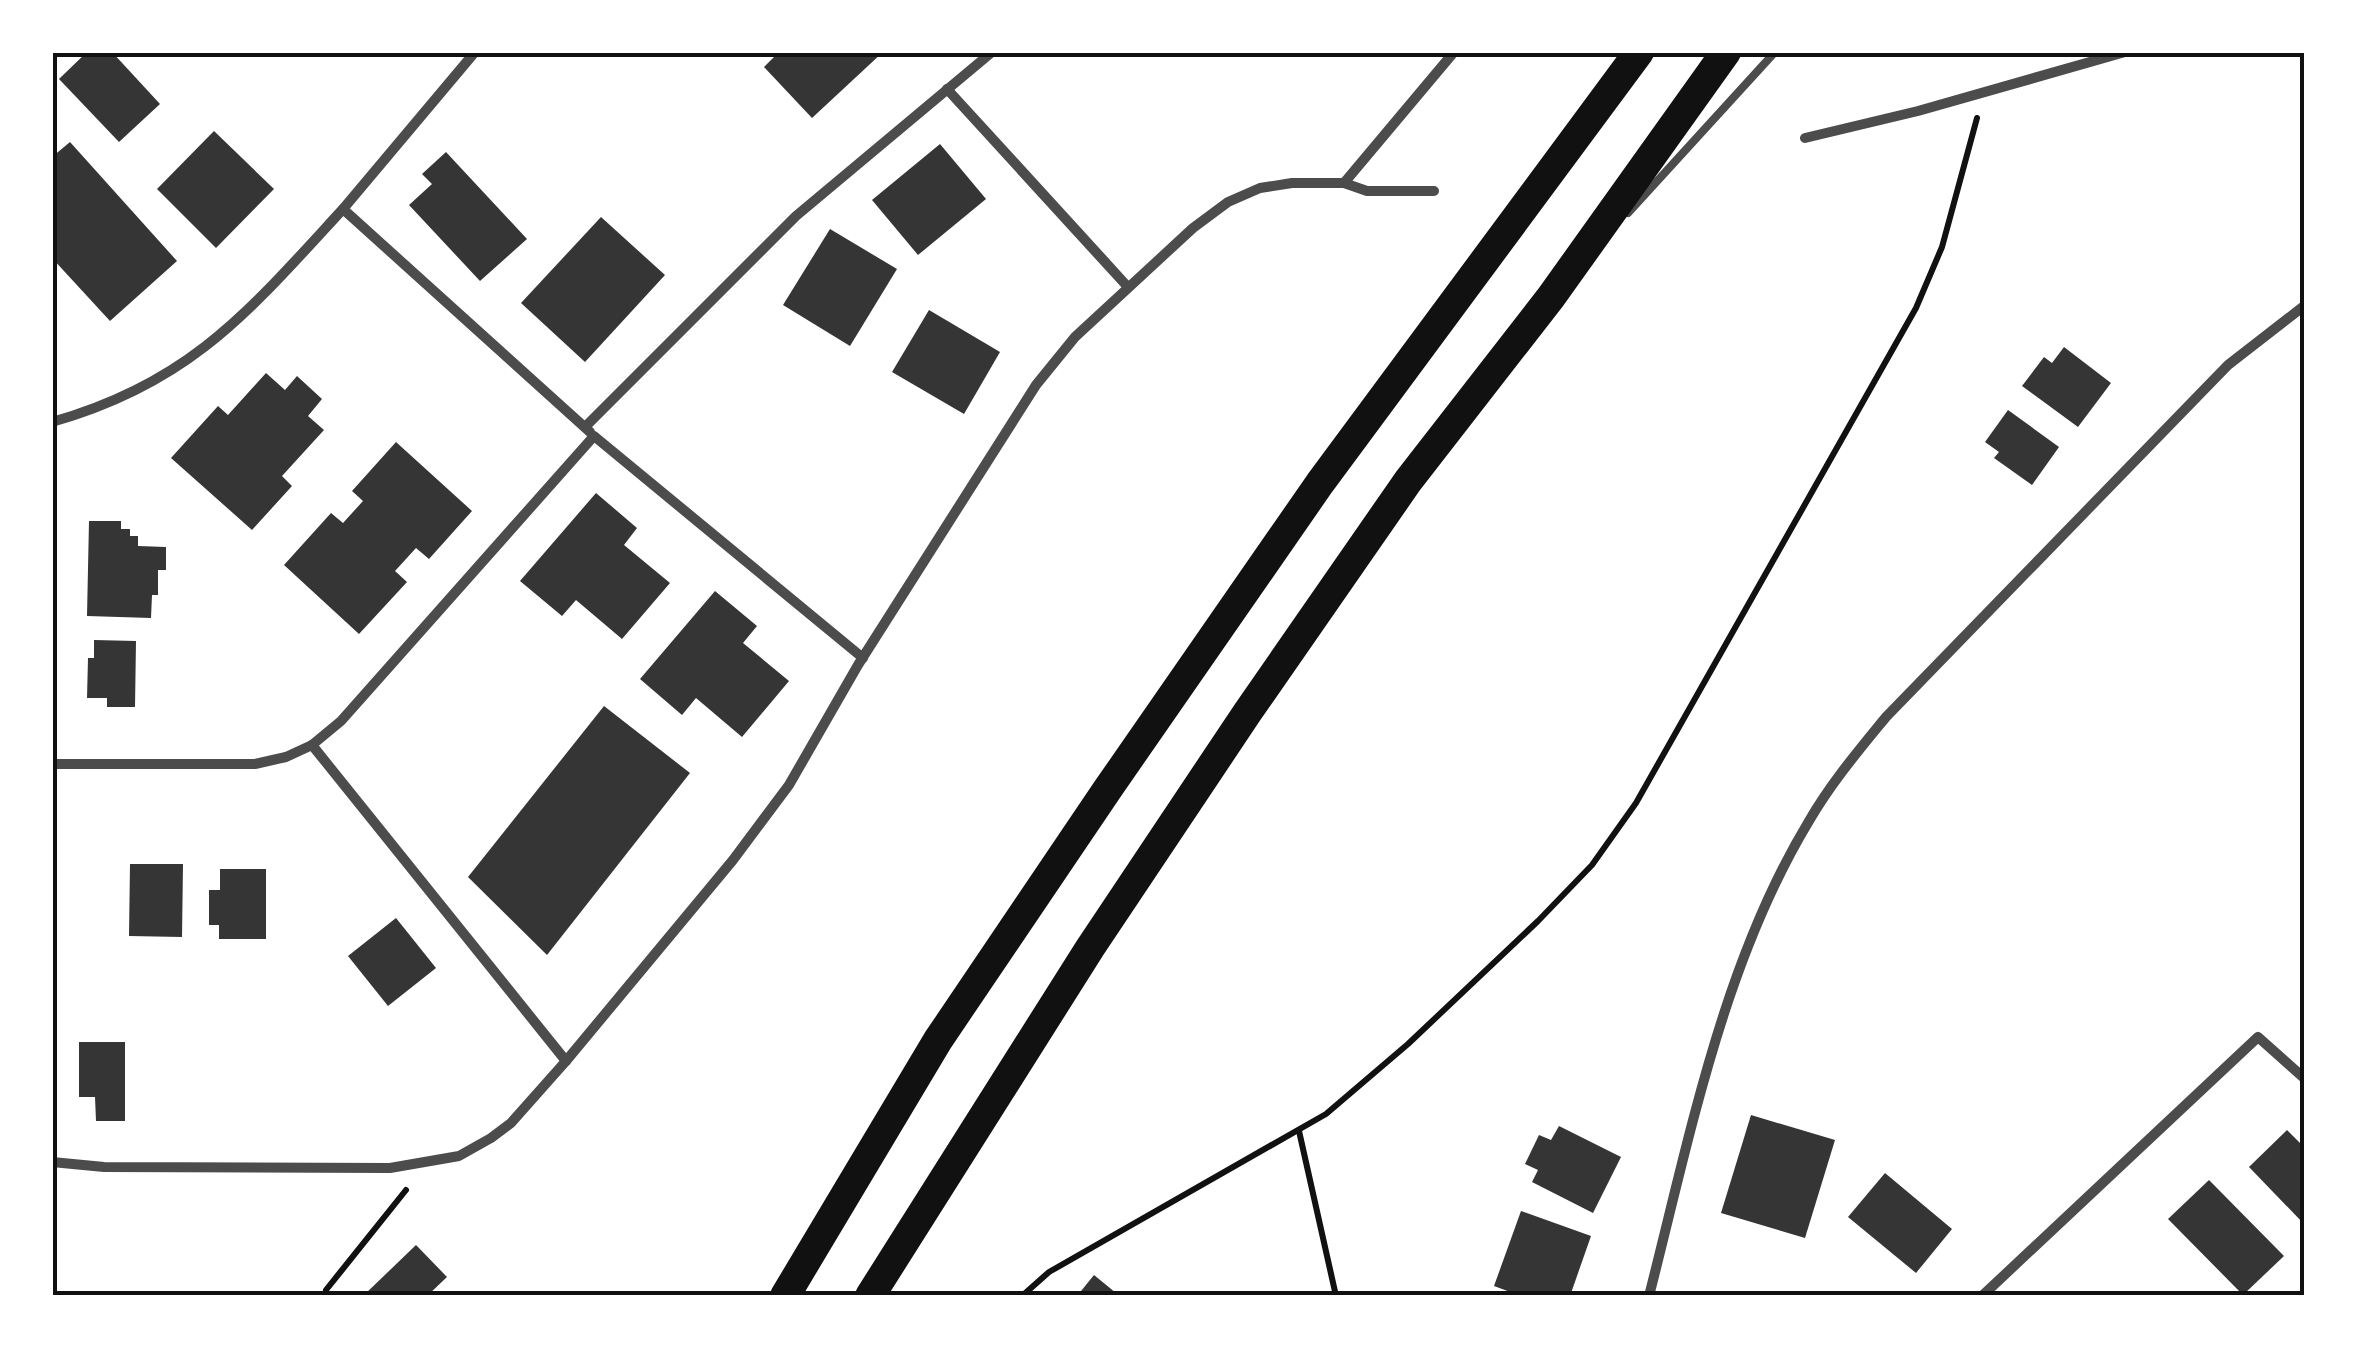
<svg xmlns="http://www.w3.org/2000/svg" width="2357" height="1348" viewBox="0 0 2357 1348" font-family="Karla,sans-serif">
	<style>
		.building { fill: #353535 }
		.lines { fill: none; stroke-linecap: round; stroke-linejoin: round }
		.path { stroke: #111; stroke-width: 6 }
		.service { stroke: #4c4c4c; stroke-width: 8 }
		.minor { stroke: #4c4c4c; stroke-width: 10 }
		.motorway { stroke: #111; stroke-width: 30 }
		.neatline { fill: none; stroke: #111; stroke-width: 4 }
	</style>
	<rect width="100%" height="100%" fill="#fff"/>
	<!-- building -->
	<g class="building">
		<polygon points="87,52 112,52 160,104 119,142 59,79"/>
		<polygon points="779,52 883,52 812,118 764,67"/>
		<polygon points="214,131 274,189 216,248 157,189"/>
		<polygon points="70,142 177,261 110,321 52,258 52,157"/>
		<polygon points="940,144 986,199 918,255 872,200"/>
		<polygon points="446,152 527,239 480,281 409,205 432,184 422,174"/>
		<polygon points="601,217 665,275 585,362 521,303"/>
		<polygon points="830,229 897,269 850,346 783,305"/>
		<polygon points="929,310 1000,352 964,414 892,372"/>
		<polygon points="2064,347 2111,383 2078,427 2022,386 2044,357 2052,363"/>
		<polygon points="266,373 285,390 297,376 322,399 308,416 324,430 282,476 292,486 252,530 171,458 218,406 228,415"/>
		<polygon points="2008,410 2059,447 2032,485 1994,458 1999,452 1985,442"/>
		<polygon points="396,442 472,511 429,559 416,548 395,571 407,582 359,634 284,565 331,513 343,523 363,501 352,491"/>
		<polygon points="596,493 637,528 624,545 670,583 622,639 576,600 562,616 520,581"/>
		<polygon points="89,521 121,521 121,529 130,529 130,536 138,536 138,546 166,547 166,570 158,570 158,595 152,595 151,618 87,616"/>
		<polygon points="715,591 757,626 743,643 789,681 742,737 696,698 682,715 640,679"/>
		<polygon points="94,640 136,641 135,707 107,707 107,698 87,698 88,658 94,658"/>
		<polygon points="604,706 690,773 547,955 468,877"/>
		<polygon points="130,864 183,864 182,937 129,936"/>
		<polygon points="220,869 266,869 266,939 219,939 219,925 209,925 209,890 220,890"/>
		<polygon points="396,918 436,968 388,1006 348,956"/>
		<polygon points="79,1042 125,1042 125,1121 96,1121 95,1097 79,1097"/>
		<polygon points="1751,1115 1835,1140 1805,1238 1721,1213"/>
		<polygon points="1559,1126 1621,1157 1593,1213 1532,1182 1538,1170 1525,1164 1539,1135 1551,1140"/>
		<polygon points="2287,1130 2304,1147 2304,1224 2249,1167"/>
		<polygon points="1885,1173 1952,1229 1916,1273 1848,1217"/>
		<polygon points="2209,1180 2284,1256 2243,1295 2168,1219"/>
		<polygon points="1521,1211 1591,1236 1570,1296 1521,1296 1494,1286"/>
		<polygon points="416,1245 447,1277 427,1296 363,1296"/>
		<polygon points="1094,1275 1116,1293 1114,1296 1077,1296"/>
	</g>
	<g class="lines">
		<!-- path -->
		<g class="path">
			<polyline points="1299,1131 1336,1296"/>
			<polyline points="326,1290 406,1190"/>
			<polyline points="1022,1296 1049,1272 1326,1114 1408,1044 1538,921 1592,865 1636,803 1916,308 1942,247 1977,118"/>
		</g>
		<!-- service -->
		<polyline class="service" points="1628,213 1775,52"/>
		<!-- minor -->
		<g class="minor">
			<polyline points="475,52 343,209 590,432"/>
			<polyline points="947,89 1127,286"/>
			<polyline points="1805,138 1918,111 2125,52"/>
			<polyline points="1344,183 1367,191 1434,191"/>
			<path d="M52 422C191 383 250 310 343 209"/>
			<polyline points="585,427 796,216 992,52"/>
			<polyline points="312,745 566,1061"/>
			<polyline points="52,764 255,764 286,757 312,745 341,721 594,436 863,658"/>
			<polyline points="52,1162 104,1167 390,1168 459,1156 491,1138 511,1123 566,1061 733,860 789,785 858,665 1036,385 1075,337 1193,228 1228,202 1260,188 1292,183 1344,183 1454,52"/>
			<path d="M1649 1296C1690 1136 1723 963 1809 821 1831 783 1859 750 1886 717L2228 365 2304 306"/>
			<polyline points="1982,1296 2258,1037 2304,1078"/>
		</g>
		<!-- motorway -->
		<g class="motorway">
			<polyline points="785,1296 938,1040 1107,790 1320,483 1639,52"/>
			<polyline points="870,1296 1090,948 1247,713 1408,481 1551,297 1726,52"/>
		</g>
	</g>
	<!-- border -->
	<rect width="2357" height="1348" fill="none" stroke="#ffffff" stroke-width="110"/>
	<rect x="55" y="55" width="2247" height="1238" class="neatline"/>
</svg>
